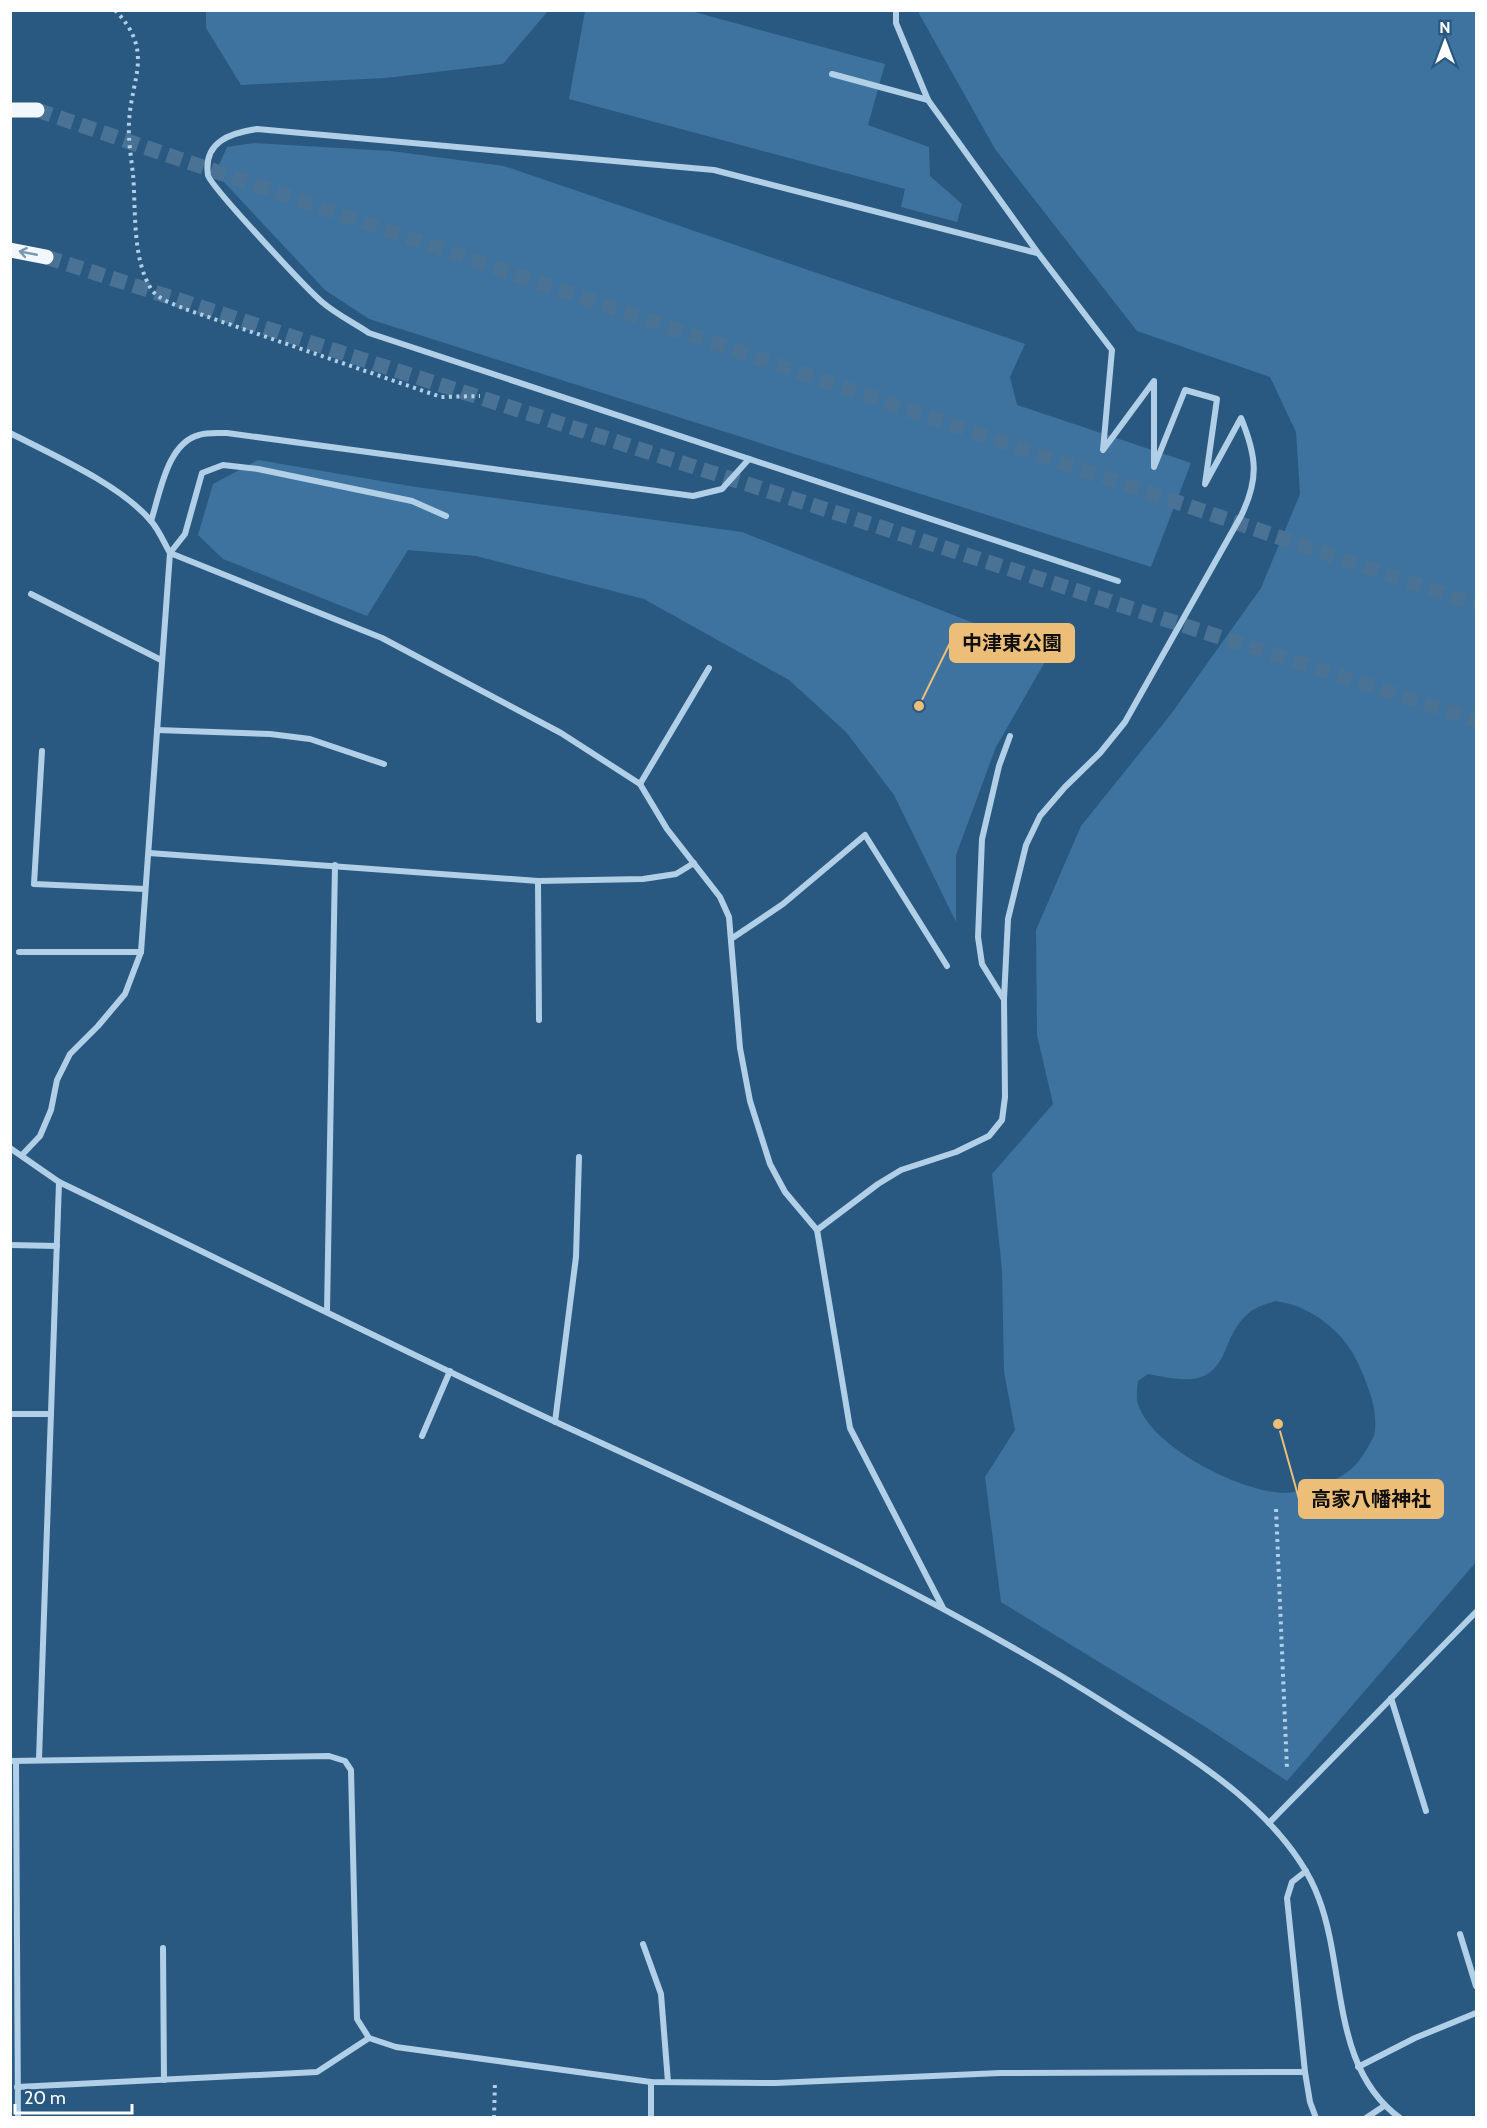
<svg xmlns="http://www.w3.org/2000/svg" width="1487" height="2128" viewBox="0 0 1487 2128" font-family="Cabin,'Noto Sans JP',sans-serif">
	<style>
		.green { fill: #3d739e; fill-rule: evenodd }
		.lines { fill: none; stroke-linecap: round; stroke-linejoin: round }
		.primary-tunnel { stroke: #497294; stroke-width: 15; stroke-dasharray: 15 8; stroke-linecap: butt }
		.path { stroke: #b1cfe6; stroke-width: 4; stroke-dasharray: 3 4.5; stroke-linecap: butt }
		.minor { stroke: #b1cfe6; stroke-width: 6 }
		.primary { stroke: #f2f7fd; stroke-width: 15 }
		.oneway { stroke: #7998b3 }
		.leader { fill: none; stroke: #edbe78; stroke-width: 2 }
		.callout-dot { fill: #edbe78; stroke: #295981; stroke-width: 2 }
		.callout { fill: #edbe78; stroke: #edbe78; stroke-width: 2 }
		.callout-label { font-size: 20px; text-anchor: middle; font-weight: bold; fill: #111 }
	</style>
	<rect width="100%" height="100%" fill="#295981"/>
	<!-- green -->
	<g class="green">
		<path d="M917 10 1476 11V1562L1287 1781 1204 1726 1001 1602 985 1477 1015 1430 1004 1372 1002 1270 992 1174 1053 1104 1037 1035 1036 930 1081 826 1171 714 1261 588 1300 494 1296 432 1270 377 1137 331 995 149ZM1275 1301C1310 1305 1345 1332 1359 1365 1368 1387 1377 1406 1375 1430 1375 1436 1371 1441 1368 1447 1353 1474 1337 1481 1307 1488 1300 1490 1292 1493 1285 1493 1241 1492 1152 1448 1138 1404 1136 1398 1137 1388 1138 1381L1148 1374C1185 1381 1212 1388 1227 1346 1232 1334 1239 1320 1250 1312 1256 1307 1267 1304 1275 1301Z"/>
		<polygon points="206,11 206,10 548,11 503,64 386,78 241,85 206,28"/>
		<polygon points="585,11 691,11 885,64 868,125 929,147 930,176 962,204 957,222 901,207 905,189 569,99"/>
		<polygon points="254,143 391,151 504,166 1025,344 1010,377 1017,405 1191,463 1151,567 369,319 325,290 223,181 218,167 227,147"/>
		<polygon points="258,460 416,487 742,532 1050,653 996,747 956,855 956,922 894,795 846,732 789,680 644,599 476,556 408,550 367,616 223,559 198,535 213,484"/>
	</g>
	<g class="lines">
		<!-- primary-tunnel -->
		<g class="primary-tunnel">
			<polyline points="37,110 1476,605"/>
			<polyline points="46,257 1476,720"/>
		</g>
		<!-- path -->
		<g class="path">
			<path d="M115 10C155 52 131 77 129 123 128 139 131 157 133 174 136 209 132 256 150 287 156 299 174 304 185 309L441 397 480 396"/>
			<polyline points="1276,1509 1287,1769"/>
			<polyline points="494,2118 495,2082"/>
		</g>
		<!-- minor -->
		<g class="minor">
			<polyline points="832,74 928,100"/>
			<path d="M1037 253 714 170 257 129C230 133 203 142 208 175 210 186 308 290 322 302 336 314 354 323 369 333L1118 581"/>
			<path d="M10 433C53 455 121 485 151 521 159 530 164 543 170 553L382 638 561 733 640 784 667 829 720 897 729 917 740 1048 750 1101 770 1164 785 1192 817 1230 850 1428 943 1608"/>
			<path d="M151 521C160 494 167 443 199 435 207 432 218 433 227 433L693 496 722 489 749 459"/>
			<polyline points="31,594 161,660"/>
			<polyline points="157,730 270,734 310,739 384,764"/>
			<polyline points="42,751 34,884 145,889"/>
			<polyline points="640,784 709,668"/>
			<polyline points="149,853 538,881 643,879 676,874 694,863"/>
			<polyline points="538,881 539,1020"/>
			<polyline points="731,939 783,904 865,835 947,966"/>
			<polyline points="19,952 141,952"/>
			<polyline points="1003,998 982,964 978,937 982,839 999,766 1010,736"/>
			<path d="M10 1148 59 1182C234 1266 407 1354 584 1435 762 1517 942 1599 1108 1705 1152 1733 1196 1759 1236 1792 1269 1820 1304 1857 1319 1899 1346 1971 1331 2068 1400 2118"/>
			<polyline points="22,1155 40,1136 51,1110 57,1080 70,1054 98,1026 125,994 141,952 170,553 185,534 202,473 223,465 258,469 412,501 446,516"/>
			<path d="M817 1230 878 1184 901 1170 956 1152 989 1136 1002 1120 1005 1097 1004 999 1008 919 1026 845 1040 816 1065 787 1100 753 1125 722 1241 516C1259 479 1257 457 1241 418L1205 484 1217 399 1185 390 1154 467V381L1103 450 1112 350 1038 253 928 100 896 23V10"/>
			<polyline points="10,1245 57,1246"/>
			<polyline points="327,1311 335,865"/>
			<polyline points="10,1414 51,1414"/>
			<polyline points="555,1422 576,1257 579,1157"/>
			<polyline points="422,1436 450,1371"/>
			<polyline points="1391,1698 1426,1811"/>
			<polyline points="39,1759 59,1182"/>
			<polyline points="10,1761 329,1756 345,1761 351,1770 357,2019 369,2038 396,2047 651,2082 776,2083 1000,2073 1305,2072"/>
			<polyline points="16,1761 18,2118"/>
			<polyline points="1269,1823 1476,1612"/>
			<polyline points="1306,1871 1292,1882 1287,1898 1305,2072 1310,2102 1316,2118"/>
			<polyline points="1460,1934 1476,1986"/>
			<polyline points="643,1944 661,1994 668,2082"/>
			<polyline points="163,1948 164,2080"/>
			<polyline points="1358,2067 1415,2038 1476,2013"/>
			<polyline points="17,2087 317,2072 369,2038"/>
			<polyline points="651,2118 651,2082"/>
			<polyline points="1366,2118 1384,2106"/>
		</g>
		<!-- primary -->
		<g class="primary">
			<polyline points="10,110 37,110"/>
			<polyline points="10,250 46,257"/>
		</g>
	</g>
	<!-- one-way arrows -->
	<defs><path id="oneway-shaft" d="M-6 0H5M1.5-3L5.5 0L1.5 3" fill="none" stroke-width="1.6" stroke-linecap="round" stroke-linejoin="round" transform="scale(1.5)"/></defs>
	<use class="oneway" href="#oneway-shaft" transform="translate(28 253) rotate(-169)"/>
	<!-- callouts -->
	<path class="leader" d="M919 706L950 643M1278 1424L1299 1499"/>
	<g class="callout-dot">
		<circle cx="919" cy="706" r="6"/>
		<circle cx="1278" cy="1424" r="6"/>
	</g>
	<g class="callout">
		<rect x="950" y="624" width="124" height="38" rx="6"/>
		<rect x="1299" y="1480" width="144" height="38" rx="6"/>
	</g>
	<g class="callout-label">
		<text x="1012" y="650">中津東公園</text>
		<text x="1371" y="1506">高家八幡神社</text>
	</g>
	<!-- border -->
	<rect width="1487" height="2128" fill="none" stroke="#ffffff" stroke-width="24"/>
	<!-- north arrow -->
	<g transform="translate(1445 42)" stroke="#295981" stroke-width="4.5" paint-order="stroke">
	<path d="M0-4.5L10 22L0 15L-10 22Z" fill="#ffffff"/>
	<text y="-9" font-size="16" font-weight="bold" text-anchor="middle" fill="#ffffff">N</text>
	</g>
	<!-- scale -->
	<path d="M15 2104v9h117v-9" fill="none" stroke="#ffffff" stroke-width="3"/>
	<text x="24" y="2104" font-size="18" fill="#ffffff" stroke="#295981" stroke-width="4.5" paint-order="stroke">20 m</text>
</svg>
